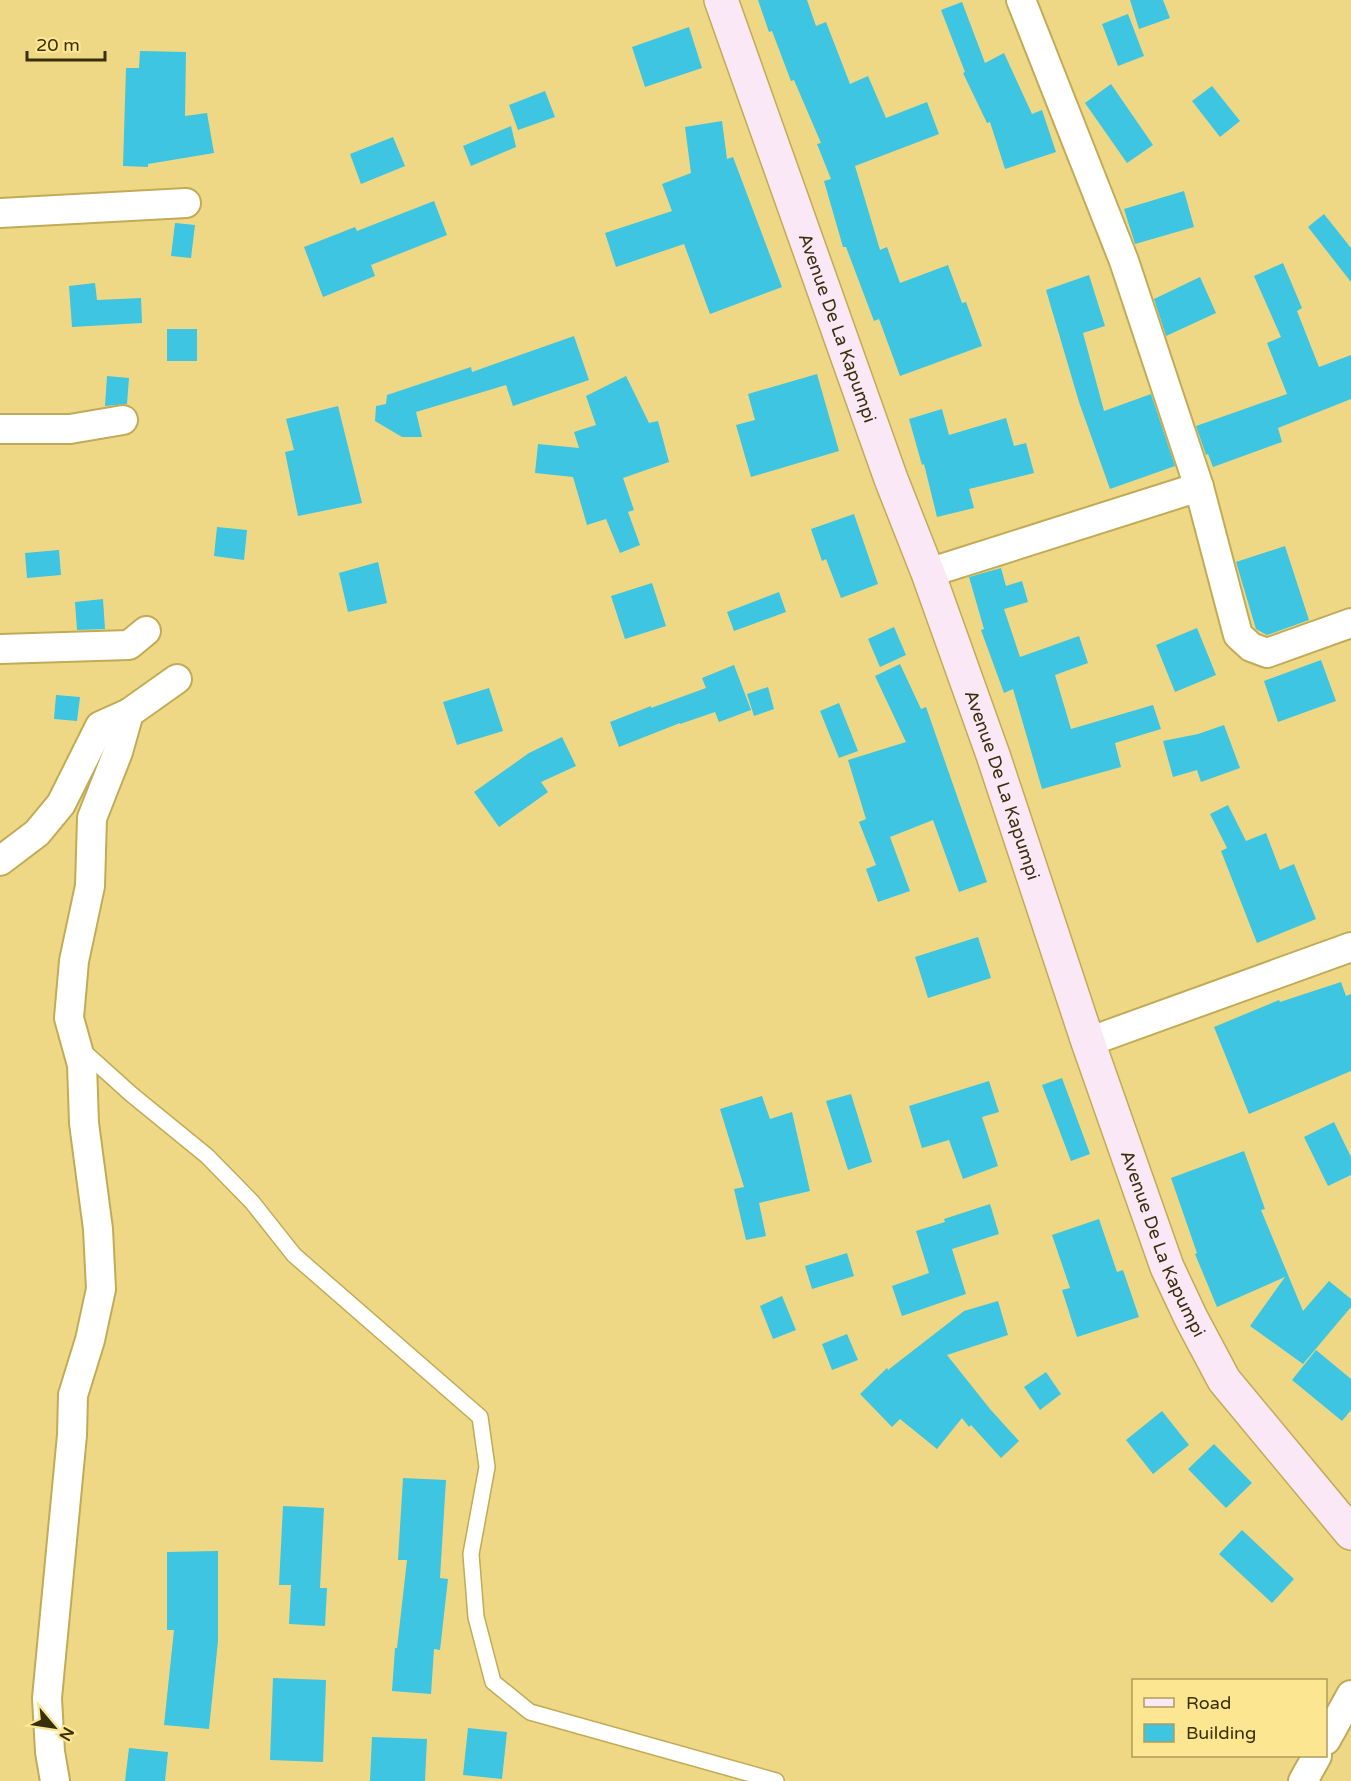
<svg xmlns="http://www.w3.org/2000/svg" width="1351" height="1781" viewBox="0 0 1351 1781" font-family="'Varela Round',sans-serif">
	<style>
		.building { fill: #3dc5e1 }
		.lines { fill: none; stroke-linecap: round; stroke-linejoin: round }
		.service-casing { stroke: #c1ab57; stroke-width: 18 }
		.minor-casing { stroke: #c1ab57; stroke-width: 32 }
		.secondary-casing { stroke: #c1ab57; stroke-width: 36 }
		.service { stroke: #fff; stroke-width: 15 }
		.minor { stroke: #fff; stroke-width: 28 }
		.secondary { stroke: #fae8f6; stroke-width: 33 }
		.labels { text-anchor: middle; stroke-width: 4.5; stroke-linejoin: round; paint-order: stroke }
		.street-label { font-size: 18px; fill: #382f0b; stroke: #fce691 }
	</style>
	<rect width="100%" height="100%" fill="#efd885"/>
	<!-- building -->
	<g class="building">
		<polygon points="758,0 807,0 816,26 826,22 850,84 868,76 886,118 927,102 939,134 855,166 880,250 887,247 900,283 948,265 962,303 966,302 982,346 900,376 879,319 874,321 846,247 843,247 824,181 831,179 817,144 821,143 794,80 791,81 772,31 769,32"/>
		<polygon points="1130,0 1163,0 1170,18 1139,29"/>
		<polygon points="962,2 985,63 1004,53 1032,114 1042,110 1056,152 1005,169 990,122 987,123 963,73 965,72 941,10"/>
		<polygon points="1128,14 1144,56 1118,66 1102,24"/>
		<polygon points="689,27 702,68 645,87 632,47"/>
		<polygon points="140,51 186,52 185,116 207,113 214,153 148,164 148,167 123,166 126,68 139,68"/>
		<polygon points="1111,84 1153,145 1127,163 1085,103"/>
		<polygon points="1212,86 1240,121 1220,137 1192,101"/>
		<polygon points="545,91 555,117 518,130 509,105"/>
		<polygon points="722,121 727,159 733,157 782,287 710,314 684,244 616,267 605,233 672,211 662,184 691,173 685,127"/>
		<polygon points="511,126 516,147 471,166 463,146"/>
		<polygon points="393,137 405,166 361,184 350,154"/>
		<polygon points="1184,191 1194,227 1135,244 1124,209"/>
		<polygon points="434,201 447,235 371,265 375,276 323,297 304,247 355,227 357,231"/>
		<polygon points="1324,214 1351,248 1351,282 1308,227"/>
		<polygon points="175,223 195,225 191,258 171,256"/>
		<polygon points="1283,263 1302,308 1297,311 1319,367 1351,355 1351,399 1278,428 1282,442 1213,467 1208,454 1206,455 1196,426 1287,394 1267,343 1281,337 1254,276"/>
		<polygon points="1089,275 1105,326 1083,333 1104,411 1151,394 1175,466 1110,489 1079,402 1046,290"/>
		<polygon points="1200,277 1216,313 1166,336 1154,299"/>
		<polygon points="95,283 97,300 141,298 142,323 72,327 69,286"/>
		<rect x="167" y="329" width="30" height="32"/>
		<polygon points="574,336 589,380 513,406 506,385 416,412 422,437 402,437 375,421 376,406 386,404 387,395 471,367 472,372"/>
		<polygon points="817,374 839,451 751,477 736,425 755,420 748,394"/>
		<polygon points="107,376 129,378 127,404 105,406"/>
		<polygon points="626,376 649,423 658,421 669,462 623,478 634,510 628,512 640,545 620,553 606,519 587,525 573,477 535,473 538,444 579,448 574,432 596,425 586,396"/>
		<polygon points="338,406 362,503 298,516 285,452 294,450 286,419"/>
		<polygon points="942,409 949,435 1006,418 1014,446 1026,443 1034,473 969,489 974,508 937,517 924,464 922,465 909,419"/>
		<polygon points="854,514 878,584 841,598 826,559 822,561 811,529"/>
		<polygon points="217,527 247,530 244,560 214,556"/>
		<polygon points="1285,546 1309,620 1267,635 1256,629 1236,562"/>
		<polygon points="59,550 61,575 27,578 25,553"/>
		<polygon points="378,562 387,603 348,612 339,573"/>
		<polygon points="1001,568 1006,586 1022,581 1028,602 1004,609 1020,657 1079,636 1088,663 1055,675 1071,729 1153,705 1161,729 1115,743 1121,767 1042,789 1013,689 1004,693 981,630 984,629 969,577"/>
		<polygon points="652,583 666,626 625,639 611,596"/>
		<polygon points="779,592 786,612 734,631 727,612"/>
		<polygon points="103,599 105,629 77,630 75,602"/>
		<polygon points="894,627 906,655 880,667 868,639"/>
		<polygon points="1197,628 1216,675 1175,692 1156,645"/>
		<polygon points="1321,660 1336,701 1278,722 1264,681"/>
		<polygon points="900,664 921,709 926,707 987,882 959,892 933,820 890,837 910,891 878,902 866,869 876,865 859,822 866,819 848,760 906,742 875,676"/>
		<polygon points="734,665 751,710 719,722 715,712 680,724 680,723 619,747 610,722 651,706 651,708 706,688 702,678"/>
		<polygon points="768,687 774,709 754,716 747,694"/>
		<polygon points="489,688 503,731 457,745 443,702"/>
		<polygon points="56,695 80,697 77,721 54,719"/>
		<polygon points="839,703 858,751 839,758 820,711"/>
		<polygon points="1224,725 1240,768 1201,782 1197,770 1173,777 1163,741 1198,734"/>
		<polygon points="562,737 576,766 541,782 548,792 499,827 474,792 529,753"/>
		<polygon points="1228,805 1246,841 1266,833 1280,870 1294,864 1316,919 1257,943 1221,851 1227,848 1210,814"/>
		<polygon points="978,937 991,978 928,998 915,957"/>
		<polygon points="1341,982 1346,996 1351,994 1351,1071 1249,1114 1214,1027 1279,1000 1280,1002"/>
		<polygon points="1062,1078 1090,1154 1071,1161 1042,1085"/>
		<polygon points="989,1081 999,1112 982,1117 998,1166 963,1179 949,1140 922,1148 909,1106"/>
		<polygon points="851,1094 872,1162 848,1170 826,1101"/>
		<polygon points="762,1096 770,1119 792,1112 810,1191 759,1203 766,1236 746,1240 734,1189 744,1187 720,1109"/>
		<polygon points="1334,1122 1351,1157 1351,1175 1328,1186 1304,1137"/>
		<polygon points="1244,1151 1265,1209 1261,1210 1303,1311 1329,1281 1351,1299 1351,1307 1303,1364 1250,1326 1285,1277 1217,1307 1195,1254 1197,1253 1171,1178"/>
		<polygon points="990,1204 999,1234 952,1249 966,1294 902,1316 892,1286 929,1273 916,1231 945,1222 944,1219"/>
		<polygon points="1099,1219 1117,1272 1123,1270 1139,1317 1077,1337 1062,1290 1070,1288 1052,1235"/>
		<polygon points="847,1253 854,1276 812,1289 805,1266"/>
		<polygon points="782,1296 796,1330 773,1339 760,1306"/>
		<polygon points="998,1301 1008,1335 947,1355 990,1409 1019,1441 1001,1458 971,1425 969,1427 962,1418 937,1449 900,1419 892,1427 860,1394 887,1368 888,1370 964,1311"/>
		<polygon points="847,1334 858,1360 832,1370 822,1344"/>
		<polygon points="1316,1350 1351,1379 1351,1410 1342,1421 1292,1380"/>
		<polygon points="1046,1372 1061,1394 1040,1410 1024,1387"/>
		<polygon points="1162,1411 1189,1445 1153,1474 1126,1440"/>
		<polygon points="1214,1444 1252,1483 1226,1508 1188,1469"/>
		<polygon points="403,1478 446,1480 440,1578 448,1579 440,1650 434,1649 431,1694 392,1691 395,1648 397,1648 407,1560 398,1560"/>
		<polygon points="283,1506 324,1508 320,1588 327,1588 325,1626 289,1624 291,1585 279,1585"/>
		<polygon points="1242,1530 1294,1579 1272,1603 1219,1554"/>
		<polygon points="218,1551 218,1641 209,1729 164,1725 174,1630 167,1630 167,1552"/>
		<polygon points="273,1678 326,1680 323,1762 270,1760"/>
		<polygon points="468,1728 507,1732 502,1779 463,1775"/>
		<polygon points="372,1737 427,1739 425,1781 370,1781"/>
		<polygon points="129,1748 168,1752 165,1781 125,1781"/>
	</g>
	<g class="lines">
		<!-- service casing -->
		<g class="service-casing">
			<polyline id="service" points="81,1049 131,1094 207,1156 252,1202 294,1255 480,1417 487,1467 471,1554 476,1617 493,1682 530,1712 776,1781"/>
		</g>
		<!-- minor casing -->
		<g class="minor-casing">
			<g id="minor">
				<polyline points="1021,0 1124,261 1199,487 1238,635 1251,647 1267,653 1351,623"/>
				<polyline points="0,213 186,203"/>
				<polyline points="0,429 70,429 123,420"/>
				<polyline points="928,573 1199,487"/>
				<polyline points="0,649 129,645 146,631"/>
				<polyline points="0,861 37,833 61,804 100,726 129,713"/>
				<polyline points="1088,1042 1351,947"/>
				<polyline points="1326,1740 1351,1695"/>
				<polyline points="55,1781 50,1752 47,1698 72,1435 73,1395 90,1340 101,1289 98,1229 84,1123 82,1065 69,1018 74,961 90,886 92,818 118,752 129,713 177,679"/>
				<polyline points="1303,1781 1317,1756"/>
			</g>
		</g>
		<!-- secondary casing -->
		<g class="secondary-casing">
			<g id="secondary">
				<path id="s1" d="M721 0 891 479 928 573 993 755 1088 1042 1167 1267 1191 1318 1224 1380 1351 1533"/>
			</g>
		</g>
		<!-- service -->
		<use href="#service" class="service"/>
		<!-- minor -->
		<use href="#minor" class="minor"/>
		<!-- secondary -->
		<use href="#secondary" class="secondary"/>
	</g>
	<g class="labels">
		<!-- street labels -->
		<g class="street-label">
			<text dy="6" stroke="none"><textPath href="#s1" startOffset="348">Avenue De La Kapumpi</textPath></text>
			<text dy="6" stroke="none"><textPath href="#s1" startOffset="834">Avenue De La Kapumpi</textPath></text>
			<text dy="6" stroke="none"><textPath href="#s1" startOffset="1320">Avenue De La Kapumpi</textPath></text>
		</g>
	</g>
	<!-- legend -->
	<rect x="1132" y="1679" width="195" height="78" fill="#fce691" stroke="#ae9d5b" stroke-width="1.5"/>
	<rect x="1144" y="1698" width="30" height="9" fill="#fae8f6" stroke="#ae9d5b" stroke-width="1.5"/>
	<text x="1186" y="1709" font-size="18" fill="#382f0b">Road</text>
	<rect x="1144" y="1724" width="30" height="18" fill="#3dc5e1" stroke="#ae9d5b" stroke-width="1.5"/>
	<text x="1186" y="1739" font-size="18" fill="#382f0b">Building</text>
	<!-- north arrow -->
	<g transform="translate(54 1727) rotate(119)" stroke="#fce691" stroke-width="4.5" paint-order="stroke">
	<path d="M0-4.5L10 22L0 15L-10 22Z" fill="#382f0b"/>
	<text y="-9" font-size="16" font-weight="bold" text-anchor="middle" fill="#382f0b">N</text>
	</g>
	<!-- scale -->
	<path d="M27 51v9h78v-9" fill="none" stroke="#382f0b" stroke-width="3"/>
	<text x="36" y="51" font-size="18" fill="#382f0b" stroke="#fce691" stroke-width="4.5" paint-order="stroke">20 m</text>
</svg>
